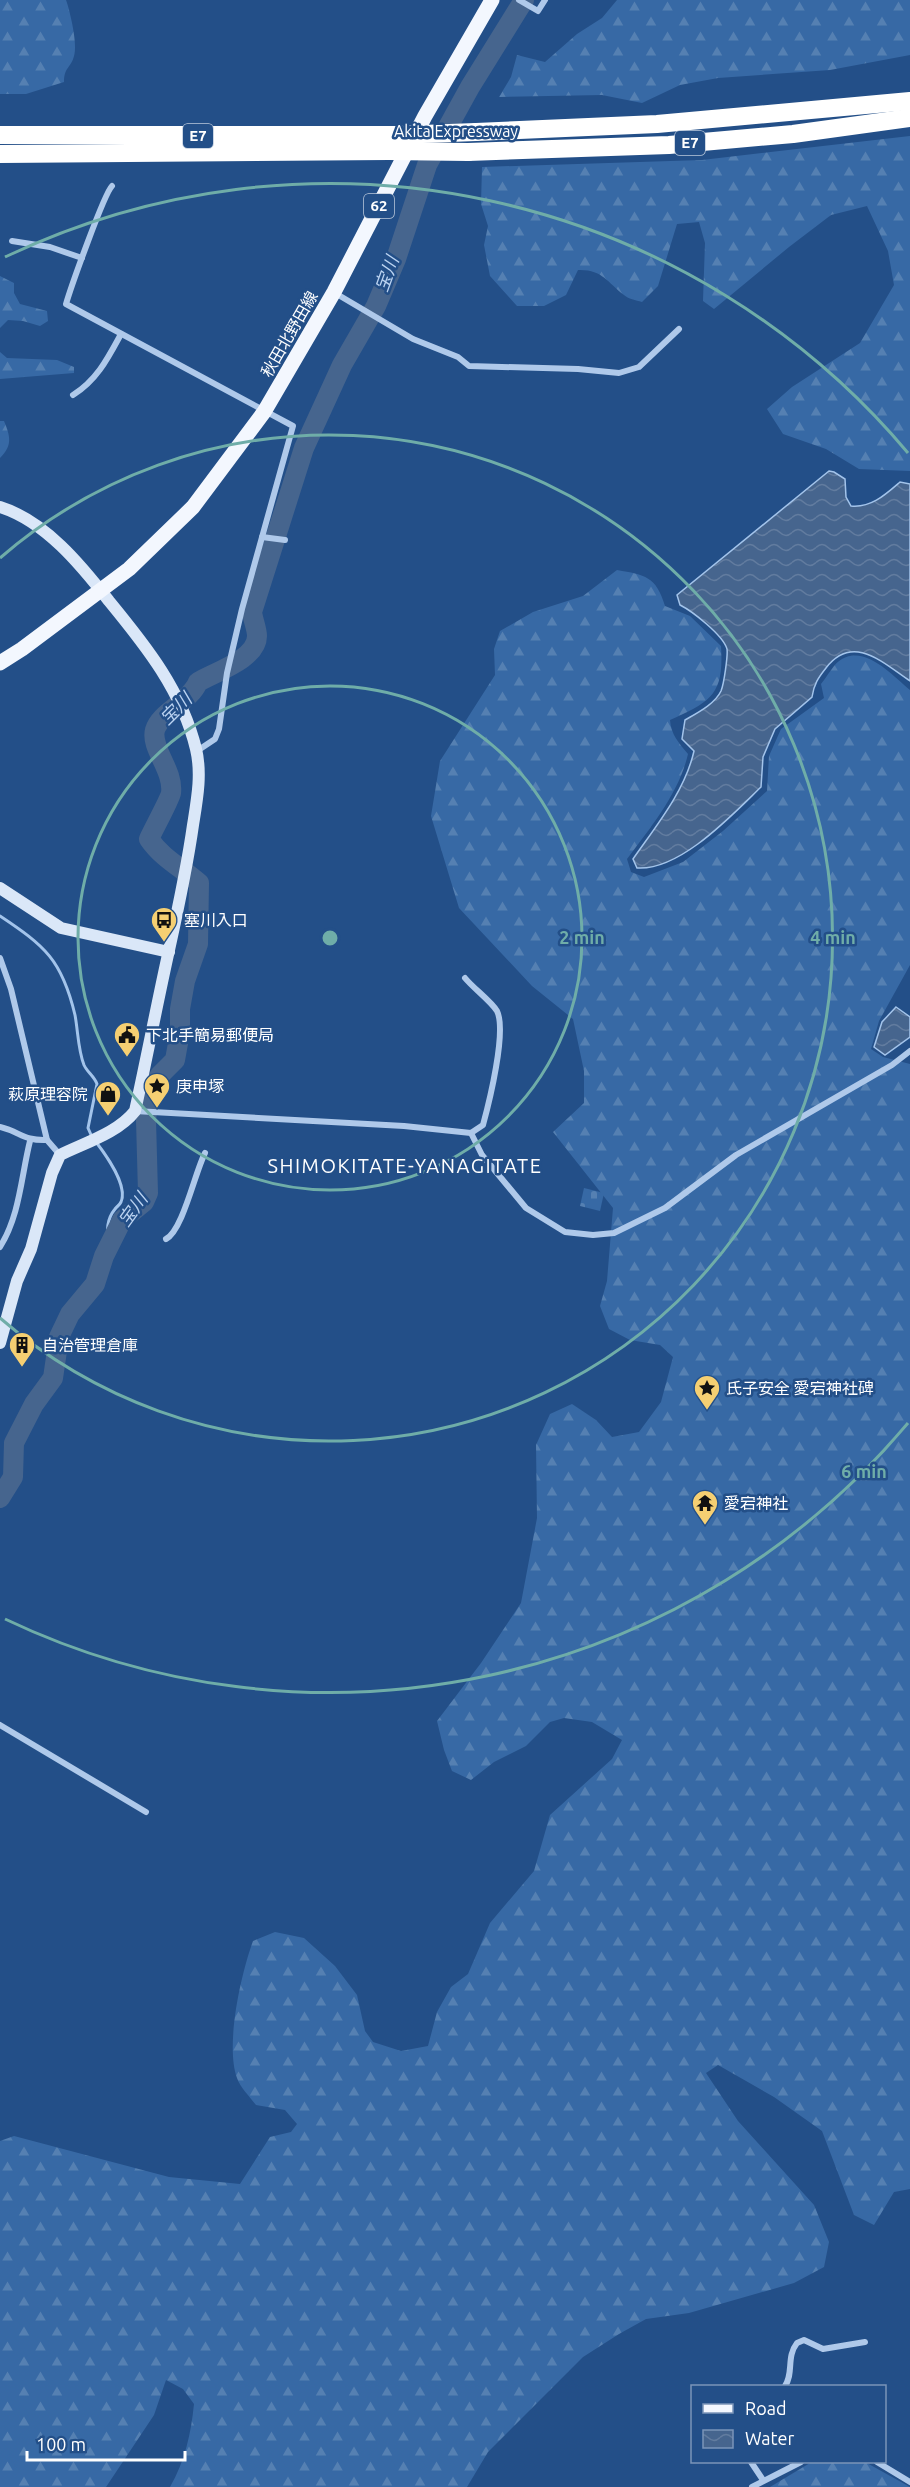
<svg xmlns="http://www.w3.org/2000/svg" width="910" height="2487" viewBox="0 0 910 2487" font-family="Ubuntu,'Noto Sans JP',sans-serif">
	<style>
		.forest { fill: url(#forest-firs) }
		.cemetery { fill: url(#cemetery-stones) }
		.water { fill: url(#water-waves); stroke: #a3c4eb; stroke-width: 1.5 }
		.lines { fill: none; stroke-linecap: round; stroke-linejoin: round }
		.stream { stroke: #a3c4eb; stroke-width: 3 }
		.river { stroke: #46658e; stroke-width: 20 }
		.street { stroke: #afc9ea; stroke-width: 6 }
		.secondary { stroke: #dae7f8; stroke-width: 12 }
		.primary { stroke: #f3f7fe; stroke-width: 15 }
		.highway { stroke: #fff; stroke-width: 18 }
		.highway-bridge { stroke: #fff; stroke-width: 18 }
		.ring { fill: none; stroke: #6fada8; stroke-width: 3 }
		.labels { text-anchor: middle; stroke-width: 5; stroke-linejoin: round; paint-order: stroke }
		.shield { fill: #234f88; stroke: #bdcadb; stroke-width: 1.5 }
		.shield-label { font-size: 15px; font-weight: bold; fill: #fff }
		.street-label { font-size: 16px; fill: #fff; stroke: #234f88 }
		.poi-label { font-size: 16px; fill: #fff; stroke: #234f88; text-anchor: start }
		.water-label { font-size: 18px; font-style: italic; fill: #bbd3f1; stroke: #234f88 }
		.quarter-label { font-size: 20px; letter-spacing: 1.5px; fill: #fff; stroke: #234f88 }
		.centre { fill: #6fada8; stroke: #234f88; stroke-width: 3 }
		.ring-label { font-size: 18px; text-anchor: middle; font-weight: bold; fill: #6fada8; stroke: #234f88; stroke-width: 5; stroke-linejoin: round; paint-order: stroke }
	</style>
	<defs>
		<pattern id="forest-firs" width="22" height="20" patternUnits="userSpaceOnUse" patternTransform="scale(1.5)"><rect width="22" height="20" fill="#3769a5"/><path d="M5 1l3.5 6h-7zM16 11l3.5 6h-7z" fill="#5580b2"/></pattern>
		<pattern id="cemetery-stones" width="16" height="16" patternUnits="userSpaceOnUse" patternTransform="scale(1.5)"><rect width="16" height="16" fill="#3769a5"/><path d="M2 7V4a2 2 0 0 1 4 0v3zM10 15v-3a2 2 0 0 1 4 0v3z" fill="#5580b2"/></pattern>
		<pattern id="water-waves" width="16" height="10" patternUnits="userSpaceOnUse" patternTransform="scale(1.5)"><rect width="16" height="10" fill="#46658e"/><path d="M0 5q4-4 8 0t8 0" fill="none" stroke="#627c9f"/></pattern>
	</defs>
	<rect width="100%" height="100%" fill="#234f88"/>
	<!-- forest -->
	<g class="forest">
		<path d="M0 0H66C70 11 78 45 74 56 71 68 64 67 64 82L26 94H0Z"/>
		<polygon points="617,0 910,0 910,55 830,70 718,78 680,85 642,103 602,95 499,97 511,77 517,55 545,62 577,34 602,18"/>
		<path d="M910 136V471L859 469 826 449 783 434 767 409 792 387 860 343 894 285 888 251 867 206 831 215 789 247 714 309 703 301 705 243 699 222 677 224 658 286 642 302C636 300 628 299 624 295 607 282 602 269 578 270L566 295 544 306H517L490 276 484 245 488 226 481 204 482 167 702 160Z"/>
		<polygon points="0,276 14,283 14,293 20,304 47,311 48,321 40,326 23,321 8,320 0,328"/>
		<polygon points="0,352 7,358 57,360 74,367 74,373 0,379"/>
		<path d="M0 421H4C10 436 13 445 0 458Z"/>
		<path d="M617 570C645 575 656 576 665 606L690 616 721 646C724 694 712 701 670 720 671 735 679 743 688 754 679 793 651 827 627 859L631 872 644 877 683 862 723 831 767 791 769 756 781 729 824 698 821 684C827 677 834 663 842 659 866 645 893 676 910 690V965L879 1021 871 1049 883 1057 910 1064V2189L894 2192 874 2225 854 2215 822 2131 774 2097 718 2065 706 2073 738 2121 814 2205 829 2242 824 2267 794 2283 689 2313 646 2319 619 2334 583 2357 488 2452 467 2487H170C185 2461 191 2434 194 2404L183 2389 166 2380 154 2415 106 2487H0V2141L14 2136 169 2177 240 2184 270 2137 291 2132 297 2124 285 2110 256 2105C250 2097 240 2087 237 2078 225 2045 241 1974 253 1941L275 1932 304 1938 335 1966 357 1995 365 2031 373 2042 401 2051 428 2046 437 2012 451 1987 468 1974 490 1923 534 1871 550 1815 612 1759 622 1740 592 1722 564 1718 550 1722 526 1746 494 1762 471 1780 452 1771 444 1750 437 1721 481 1663 521 1603 537 1518 536 1445 550 1414 572 1404 596 1420 612 1437 639 1432 661 1402 673 1357 660 1345 630 1340 609 1329 600 1306 607 1281 613 1208 553 1132 584 1103V1071L573 1019 532 986 459 908 431 816 440 761 495 675 494 649 500 631 533 612 583 596Z"/>
		<polygon points="818,2462 865,2462 910,2487 770,2487 810,2463"/>
	</g>
	<!-- cemetery -->
	<polygon class="cemetery" points="584,1188 604,1193 600,1211 580,1206"/>
	<!-- water -->
	<g class="water">
		<path d="M829 471 834 472 845 479 846 497 851 506C871 508 885 495 900 482L910 484V681C883 663 853 633 826 668 818 678 814 684 812 697L775 729 763 757 761 787C732 815 680 871 637 868L633 859C656 826 685 791 694 751L682 739 685 720C697 713 715 704 721 691 724 684 728 655 727 649 723 635 692 611 680 605L677 595Z"/>
		<polygon points="896,1007 910,1017 910,1037 885,1055 874,1047 882,1022"/>
	</g>
	<g class="lines">
		<!-- stream -->
		<g class="stream">
			<path d="M0 916C45 946 62 960 75 1015 78 1031 78 1050 84 1065 87 1072 94 1076 97 1084L88 1128 92 1137"/>
			<path d="M96 1142C106 1155 128 1186 121 1202 119 1206 118 1205 115 1209 106 1220 106 1232 110 1245"/>
		</g>
		<!-- river -->
		<path class="river" d="M0 1498 13 1477 14 1443 34 1404 53 1378 59 1337 70 1314 95 1284 104 1256 122 1220 144 1202 148 1193 146 1120 149 1094 160 1075 175 1060 180 1032V1009L185 981 198 944 199 883C182 868 162 858 149 839 153 830 170 799 171 793 174 770 150 748 155 730 160 712 190 702 198 682 215 672 257 659 257 636 257 629 253 620 252 612L304 448 342 365 376 306 396 259 427 165 470 87 524 0"/>
		<!-- street -->
		<g class="street">
			<polyline points="519,0 538,11 545,0"/>
			<path d="M112 186C104 194 71 287 66 304L293 426 242 609 227 673 219 729 215 739 197 751"/>
			<polyline points="12,241 50,247 82,258"/>
			<polyline points="335,293 413,339 458,357 469,366 578,369 619,373 639,367 679,329"/>
			<path d="M73 395C97 380 108 358 121 334"/>
			<polyline points="262,537 285,540"/>
			<polyline points="0,958 11,989 47,1140"/>
			<path d="M135 1111 404 1126 471 1133 483 1125C489 1103 507 1031 497 1011 491 1001 473 988 465 978"/>
			<path d="M0 1127C21 1132 23 1141 47 1140L60 1155"/>
			<polyline points="471,1133 482,1155 526,1208 565,1232 593,1235 614,1233 665,1208 736,1155 892,1065 910,1051"/>
			<path d="M166 1239C183 1230 195 1172 205 1153"/>
			<path d="M0 1247C20 1215 21 1177 30 1141"/>
			<polyline points="0,1725 146,1812"/>
			<path d="M785 2386C794 2373 786 2357 797 2343L804 2340 823 2349 865 2342"/>
			<polyline points="751,2462 763,2480"/>
			<polyline points="877,2462 910,2482"/>
			<polyline points="752,2487 801,2462"/>
		</g>
		<!-- secondary -->
		<g class="secondary">
			<path d="M0 507C45 521 81 565 109 601 146 646 182 691 196 749 202 774 197 800 193 825 187 868 178 909 169 950 157 1004 147 1057 135 1111 118 1133 84 1143 60 1155L52 1173 31 1249 17 1281 0 1343"/>
			<polyline points="0,888 61,928 169,952"/>
		</g>
		<!-- primary -->
		<polyline class="primary" points="0,663 22,649 129,569 193,507 264,412 334,292 425,116 492,0"/>
		<!-- highway -->
		<g class="highway">
			<polyline points="476,132 657,124 910,101"/>
			<polyline points="0,135 396,135"/>
			<polyline points="468,152 669,145 793,134 910,118"/>
			<polyline points="0,154 389,151"/>
		</g>
		<!-- highway-bridge -->
		<g class="highway-bridge">
			<polyline points="396,135 476,132"/>
			<polyline points="389,151 468,152"/>
		</g>
	</g>
	<!-- distance rings -->
	<g class="ring">
		<circle cx="330" cy="938" r="252"/>
		<path d="M0 558A503 503 0 1 1 0 1318"/>
		<path d="M908 1423A755 755 0 0 1 5 1619M5 257A755 755 0 0 1 908 453"/>
	</g>
	<!-- icons -->
	<defs>
		<g id="bus-pin" transform="scale(1.35)"><path d="M0 17L-7.5 6A9.5 9.5 0 1 1 7.5 6Z" fill="#f5cf72" stroke="#234f88"/><path d="M-5-6H5V4H4V6H2V4H-2V6H-4V4H-5ZM-3.5-4V0h7V-4ZM-3.5 1.2v1.5H-2V1.2ZM2 1.2v1.5H3.5V1.2Z" fill="#111"/></g>
		<g id="civic-pin" transform="scale(1.35)"><path d="M0 17L-7.5 6A9.5 9.5 0 1 1 7.5 6Z" fill="#f5cf72" stroke="#234f88"/><path d="M-.6-6.5H3V-4.5H.6V-3L4-1V1h2V6H-6V1h2V-1L-.6-3ZM-1.2 2.5V6h2.4V2.5Z" fill="#111"/></g>
		<g id="sight-pin" transform="scale(1.35)"><path d="M0 17L-7.5 6A9.5 9.5 0 1 1 7.5 6Z" fill="#f5cf72" stroke="#234f88"/><path d="M0-6L1.8-2.2L6-1.7L2.9 1.2L3.7 5.4L0 3.3L-3.7 5.4L-2.9 1.2L-6-1.7L-1.8-2.2Z" fill="#111"/></g>
		<g id="shop-pin" transform="scale(1.35)"><path d="M0 17L-7.5 6A9.5 9.5 0 1 1 7.5 6Z" fill="#f5cf72" stroke="#234f88"/><path d="M-5-2.5h2.3a2.7 3.5 0 0 1 5.4 0H5L5.5 6h-11ZM-1.5-2.5h3a1.5 2.3 0 0 0-3 0Z" fill="#111"/></g>
		<g id="building-pin" transform="scale(1.35)"><path d="M0 17L-7.5 6A9.5 9.5 0 1 1 7.5 6Z" fill="#f5cf72" stroke="#234f88"/><path d="M-4-6H4V6H1V3H-1V6H-4ZM-2.5-4.3h1.7v1.8h-1.7ZM.8-4.3h1.7v1.8H.8ZM-2.5-1h1.7V.8h-1.7ZM.8-1h1.7V.8H.8Z" fill="#111"/></g>
		<g id="temple-pin" transform="scale(1.35)"><path d="M0 17L-7.5 6A9.5 9.5 0 1 1 7.5 6Z" fill="#f5cf72" stroke="#234f88"/><path d="M0-6L5-2H3V0L6.5 2.5H4V6H1.5V3h-3V6H-4V2.5H-6.5L-3 0V-2H-5Z" fill="#111"/></g>
	</defs>
	<g fill-rule="evenodd">
		<use href="#bus-pin" x="164" y="920"/>
		<use href="#civic-pin" x="127" y="1035"/>
		<use href="#sight-pin" x="157" y="1086"/>
		<use href="#shop-pin" x="108" y="1094"/>
		<use href="#building-pin" x="22" y="1345"/>
		<use href="#sight-pin" x="707" y="1388"/>
		<use href="#temple-pin" x="705" y="1503"/>
	</g>
	<g class="labels">
		<!-- shield labels -->
		<g class="shield">
			<rect x="183" y="124" width="30" height="24" rx="4.5"/>
			<rect x="675" y="131" width="30" height="24" rx="4.5"/>
			<rect x="364" y="194" width="30" height="24" rx="4.5"/>
		</g>
		<g class="shield-label">
			<text x="198" y="141">E7</text>
			<text x="690" y="148">E7</text>
			<text x="379" y="211">62</text>
		</g>
		<!-- street labels -->
		<g class="street-label">
			<text x="456" y="137">Akita Expressway</text>
			<text transform="translate(289 334) rotate(-60)" y="6">秋田北野田線</text>
		</g>
		<!-- poi labels -->
		<g class="poi-label">
			<text x="184" y="926">塞川入口</text>
			<text x="146" y="1041">下北手簡易郵便局</text>
			<text x="176" y="1092">庚申塚</text>
			<text x="88" y="1100" text-anchor="end">萩原理容院</text>
			<text x="42" y="1351">自治管理倉庫</text>
			<text x="726" y="1394">氏子安全 愛宕神社碑</text>
			<text x="724" y="1509">愛宕神社</text>
		</g>
		<!-- water labels -->
		<g class="water-label">
			<text transform="translate(387 274) rotate(-70)" y="6">宝川</text>
			<text transform="translate(176 709) rotate(-45)" y="6">宝川</text>
			<text transform="translate(133 1210) rotate(-54)" y="6">宝川</text>
		</g>
		<!-- quarter labels -->
		<g class="quarter-label">
			<text x="405" y="1173">SHIMOKITATE-YANAGITATE</text>
		</g>
	</g>
	<circle cx="330" cy="938" r="9" class="centre"/>
	<g class="ring-label">
		<text x="582" y="944">2 min</text>
		<text x="833" y="944">4 min</text>
		<text x="864" y="1478">6 min</text>
	</g>
	<!-- legend -->
	<rect x="691" y="2385" width="195" height="78" fill="#234f88" stroke="#7b95b8" stroke-width="1.5"/>
	<rect x="703" y="2404" width="30" height="9" fill="#f3f7fe" stroke="#7b95b8" stroke-width="1.5"/>
	<text x="745" y="2415" font-size="18" fill="#ffffff">Road</text>
	<rect x="703" y="2430" width="30" height="18" fill="url(#water-waves)" stroke="#7b95b8" stroke-width="1.5"/>
	<text x="745" y="2445" font-size="18" fill="#ffffff">Water</text>
	<!-- scale -->
	<path d="M27 2451v9h158v-9" fill="none" stroke="#ffffff" stroke-width="3"/>
	<text x="36" y="2451" font-size="18" fill="#ffffff" stroke="#234f88" stroke-width="4.5" paint-order="stroke">100 m</text>
</svg>
